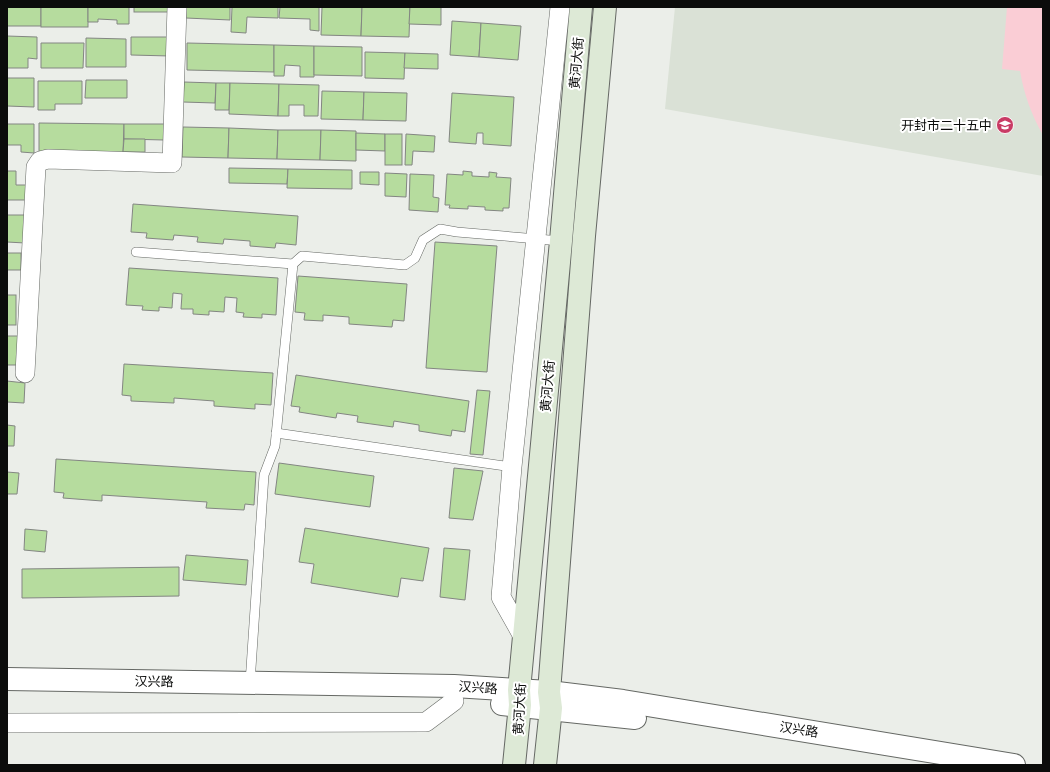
<svg xmlns="http://www.w3.org/2000/svg" width="1050" height="772" viewBox="0 0 1050 772" font-family="'Fira Sans Condensed','Noto Sans SC',sans-serif">
	<style>
		.built { fill: #dae1d6 }
		.park { fill: #facdd5 }
		.building { fill: #b6dc9e; stroke: #838682 }
		.lines { fill: none; stroke-linecap: round; stroke-linejoin: round }
		.service-casing { stroke: #656864; stroke-width: 10 }
		.minor-casing { stroke: #656864; stroke-width: 20 }
		.tertiary-casing { stroke: #656864; stroke-width: 24 }
		.secondary-casing { stroke: #656864; stroke-width: 24 }
		.service { stroke: #fff; stroke-width: 9 }
		.minor { stroke: #fff; stroke-width: 19 }
		.tertiary { stroke: #fff; stroke-width: 22 }
		.secondary { stroke: #dde9d6; stroke-width: 22 }
		.labels { text-anchor: middle; stroke-width: 4; stroke-linejoin: round; paint-order: stroke }
		.street-label { font-size: 13px; fill: #0b0c0b; stroke: #fff }
		.poi-label { font-size: 13px; fill: #0b0c0b; stroke: #fff; text-anchor: end }
	</style>
	<rect width="100%" height="100%" fill="#ebeee9"/>
	<!-- built -->
	<polygon class="built" points="675,7 1043,7 1043,176 665,109"/>
	<!-- park -->
	<path class="park" d="M1007 7H1043V135C1031 114 1024 94 1020 71L1002 69Z"/>
	<!-- building -->
	<g class="building">
		<rect x="7" y="7" width="34" height="19"/>
		<rect x="41" y="7" width="47" height="20"/>
		<polygon points="88,7 129,7 129,24 117,24 117,20 98,19 98,22 88,22"/>
		<rect x="134" y="7" width="37" height="5"/>
		<polygon points="186,7 230,7 230,20 186,18"/>
		<polygon points="232,7 278,7 278,18 247,17 246,33 231,32"/>
		<polygon points="280,7 319,7 319,31 310,30 310,19 279,18"/>
		<polygon points="322,7 362,7 361,36 321,35"/>
		<polygon points="362,7 410,7 409,37 361,36"/>
		<polygon points="410,7 441,7 441,25 409,24"/>
		<polygon points="452,21 481,23 479,57 450,55"/>
		<polygon points="481,23 521,26 518,60 479,57"/>
		<polygon points="7,36 37,37 37,59 28,58 28,68 7,68"/>
		<polygon points="131,37 170,37 170,56 131,55"/>
		<polygon points="86,38 126,39 126,67 86,67"/>
		<polygon points="41,43 84,43 83,68 41,68"/>
		<polygon points="187,43 274,45 274,72 187,70"/>
		<polygon points="274,45 314,46 314,77 300,77 300,66 285,65 284,76 274,76"/>
		<polygon points="314,46 362,47 362,76 314,75"/>
		<polygon points="365,52 405,53 404,79 365,78"/>
		<polygon points="405,53 438,54 438,69 404,68"/>
		<polygon points="7,78 34,78 34,107 7,106"/>
		<polygon points="86,80 127,80 127,98 85,98"/>
		<polygon points="38,81 82,81 82,104 55,104 55,110 38,110"/>
		<polygon points="184,82 216,83 215,103 183,102"/>
		<polygon points="216,83 230,83 229,110 215,110"/>
		<polygon points="230,83 279,84 278,116 229,114"/>
		<polygon points="279,84 319,85 318,116 304,116 304,105 289,105 289,116 278,116"/>
		<polygon points="322,91 364,92 363,120 321,119"/>
		<polygon points="364,92 407,93 406,121 363,120"/>
		<polygon points="452,93 514,97 511,146 483,144 483,133 477,133 476,144 449,142"/>
		<polygon points="39,123 124,124 123,154 39,153"/>
		<polygon points="7,124 34,124 34,153 21,152 21,145 7,145"/>
		<polygon points="124,124 165,124 164,140 124,139"/>
		<polygon points="183,127 229,128 228,158 182,157"/>
		<polygon points="229,128 278,130 277,159 228,158"/>
		<polygon points="278,130 321,130 320,160 277,159"/>
		<polygon points="321,130 356,131 356,161 320,160"/>
		<polygon points="356,133 385,134 385,151 356,150"/>
		<rect x="385" y="134" width="17" height="31"/>
		<polygon points="406,134 435,136 434,152 413,151 412,165 405,165"/>
		<polygon points="124,139 145,139 145,152 123,152"/>
		<polygon points="229,168 288,169 287,184 229,183"/>
		<polygon points="288,169 352,170 352,189 287,188"/>
		<polygon points="7,171 16,171 16,185 29,185 29,200 7,200"/>
		<polygon points="463,171 472,172 472,176 489,177 489,172 497,173 496,177 511,178 509,208 503,208 503,211 485,210 485,207 468,206 468,209 449,208 450,205 445,205 447,174 463,175"/>
		<polygon points="360,172 379,172 379,185 360,184"/>
		<polygon points="385,173 407,174 406,197 385,196"/>
		<polygon points="410,174 434,175 433,197 439,198 438,212 409,210"/>
		<polygon points="133,204 298,216 296,245 276,243 275,248 250,246 250,241 224,239 223,244 197,242 198,237 174,235 173,240 146,238 147,233 131,232"/>
		<polygon points="7,215 25,215 25,243 7,242"/>
		<polygon points="435,242 497,246 487,372 426,368"/>
		<rect x="7" y="253" width="14" height="17"/>
		<polygon points="129,268 278,278 276,315 262,314 262,318 243,317 244,313 236,312 237,298 225,297 224,312 209,311 209,315 193,314 193,309 181,309 182,294 173,293 172,308 159,307 159,311 142,310 143,306 126,305"/>
		<polygon points="298,276 407,284 404,321 393,320 392,327 349,324 349,317 323,315 323,321 304,320 305,313 295,312"/>
		<rect x="7" y="295" width="9" height="30"/>
		<rect x="7" y="336" width="12" height="29"/>
		<polygon points="124,364 273,373 271,405 255,404 255,409 214,406 214,401 174,398 174,403 131,401 131,396 122,395"/>
		<polygon points="296,375 469,401 465,432 452,430 451,436 419,431 419,425 394,421 393,427 357,422 358,416 337,413 336,418 299,412 300,407 291,406"/>
		<polygon points="7,381 25,383 24,403 7,402"/>
		<polygon points="477,390 490,391 483,455 470,454"/>
		<polygon points="7,425 15,426 14,446 7,446"/>
		<polygon points="56,459 256,472 254,505 245,504 244,510 206,508 207,502 102,495 102,501 63,498 64,493 54,492"/>
		<polygon points="279,463 374,476 370,507 275,494"/>
		<polygon points="454,468 483,471 473,520 449,518"/>
		<polygon points="7,472 19,473 17,494 7,494"/>
		<polygon points="305,528 429,548 423,581 401,578 398,597 311,583 314,564 299,562"/>
		<polygon points="25,529 47,531 45,552 24,550"/>
		<polygon points="444,548 470,550 465,600 440,597"/>
		<polygon points="186,555 248,560 246,585 183,580"/>
		<polygon points="179,567 179,596 22,598 22,569"/>
	</g>
	<g class="lines">
		<!-- service casing -->
		<g class="service-casing">
			<g id="service">
				<polyline points="136,252 293,264"/>
				<polyline points="276,433 512,467"/>
				<polyline points="250,683 264,475 275,446 293,264 302,256 405,265 415,258 423,240 440,229 457,232 561,241"/>
			</g>
		</g>
		<!-- minor casing -->
		<g class="minor-casing">
			<g id="minor">
				<polyline points="25,373 36,167 40,161 48,159 172,163 177,7"/>
				<polyline points="524,638 501,597 512,467 560,7"/>
				<polyline points="7,723 426,722 454,701"/>
			</g>
		</g>
		<!-- tertiary casing -->
		<g class="tertiary-casing">
			<g id="tertiary">
				<polyline points="7,679 454,686 549,692 623,701 1014,765"/>
				<polyline points="502,704 635,718"/>
			</g>
		</g>
		<!-- secondary casing -->
		<g class="secondary-casing">
			<g id="secondary">
				<polyline points="514,765 520,705 519,690 561,241 581,7"/>
				<polyline points="545,765 551,708 549,692 584,236 605,7"/>
			</g>
		</g>
		<!-- service -->
		<use href="#service" class="service"/>
		<!-- minor -->
		<use href="#minor" class="minor"/>
		<!-- tertiary -->
		<use href="#tertiary" class="tertiary"/>
		<!-- secondary -->
		<use href="#secondary" class="secondary"/>
	</g>
	<!-- icons -->
	<defs>
		<g id="school-disc" transform="scale(0.9)"><circle r="9.5" fill="#c93b65" stroke="#fff"/><path d="M0-5L7-2L0 1L-7-2ZM-4 1L0 2.5L4 1V4Q0 6-4 4Z" fill="#fff"/></g>
	</defs>
	<g fill-rule="evenodd">
		<use href="#school-disc" x="1005" y="125"/>
	</g>
	<g class="labels">
		<!-- street labels -->
		<g class="street-label">
			<text transform="translate(576 63) rotate(-85)" y="5">黄河大街</text>
			<text transform="translate(547 386) rotate(-85)" y="5">黄河大街</text>
			<text transform="translate(154 681) rotate(1)" y="5">汉兴路</text>
			<text transform="translate(478 687) rotate(4)" y="5">汉兴路</text>
			<text transform="translate(519 709) rotate(-87)" y="5">黄河大街</text>
			<text transform="translate(799 729) rotate(9)" y="5">汉兴路</text>
		</g>
		<!-- poi labels -->
		<g class="poi-label">
			<text x="992" y="130">开封市二十五中</text>
		</g>
	</g>
	<!-- border -->
	<rect width="1050" height="772" fill="none" stroke="#0b0c0b" stroke-width="16"/>
</svg>
